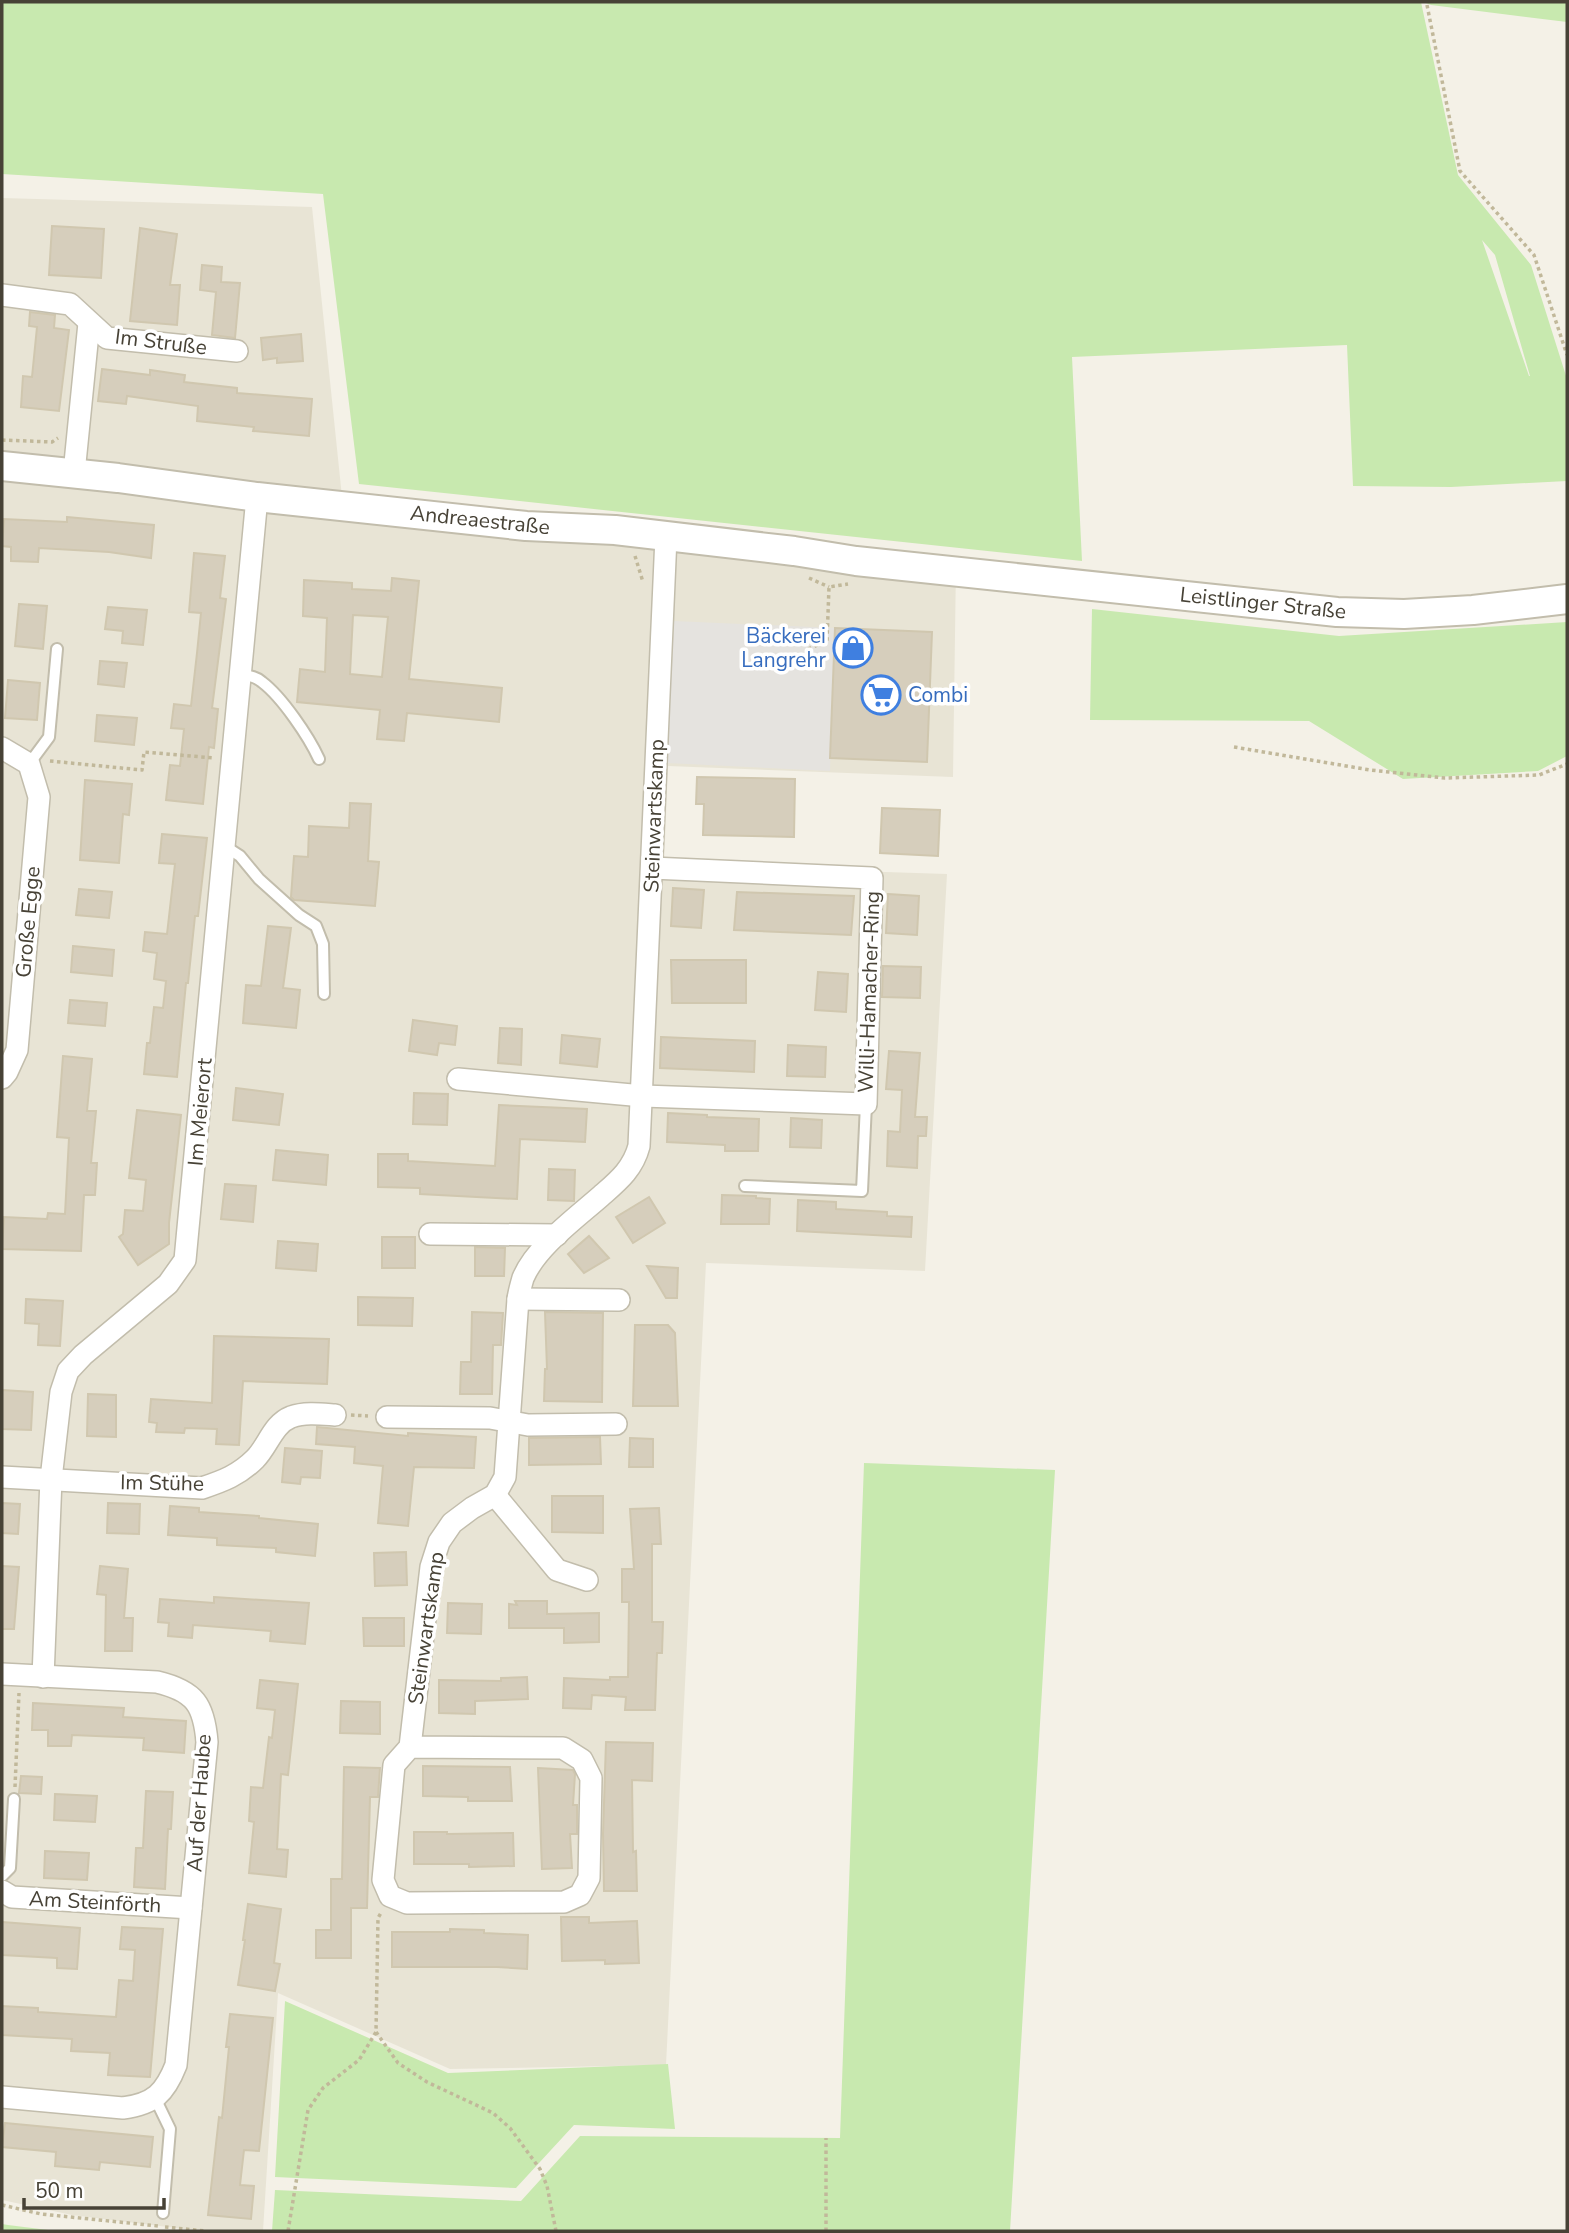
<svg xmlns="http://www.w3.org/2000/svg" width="1569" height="2233" viewBox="0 0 1569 2233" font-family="'Nunito Sans',sans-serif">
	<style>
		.residential { fill: #e8e4d5 }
		.green { fill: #c8e9af; fill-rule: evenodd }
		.parking { fill: #e5e3df }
		.building { fill: #d6cebc; stroke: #d0c7af; stroke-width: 2; fill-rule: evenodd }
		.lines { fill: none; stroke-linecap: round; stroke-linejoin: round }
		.service-casing { stroke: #c2bdac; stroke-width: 14 }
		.minor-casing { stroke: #c2bdac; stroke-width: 24 }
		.tertiary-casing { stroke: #c2bdac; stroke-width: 32 }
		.path { stroke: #c1b89a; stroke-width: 3.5; stroke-dasharray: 3.5 3.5; stroke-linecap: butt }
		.service { stroke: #fff; stroke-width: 10 }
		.minor { stroke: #fff; stroke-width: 21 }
		.tertiary { stroke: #fff; stroke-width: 28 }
		.labels { text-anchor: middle; stroke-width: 7; stroke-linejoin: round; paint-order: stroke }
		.street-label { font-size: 21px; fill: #474236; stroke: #fff }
		.shop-label { font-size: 21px; fill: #366cbe; stroke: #fff; text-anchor: end }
	</style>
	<rect width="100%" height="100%" fill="#f4f1e7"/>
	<!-- residential -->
	<polygon class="residential" points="2,198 312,207 342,497 956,564 953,777 668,766 664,865 947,874 925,1271 706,1263 666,2065 450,2069 278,1993 263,2231 200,2231 72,2215 2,2200"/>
	<!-- green -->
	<g class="green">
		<path d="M2 2H1421L1458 175 1531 265 1567 379V481L1451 487 1353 486 1347 345 1072 357 1082 561 359 484 323 194 2 174ZM1482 240 1495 255 1530 376H1529Z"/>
		<polygon points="1423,2 1567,2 1567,22 1431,5"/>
		<polygon points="1092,609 1339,636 1567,622 1567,756 1538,771 1403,779 1309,721 1090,720"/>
		<polygon points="864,1463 1055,1470 1010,2231 272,2231 275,2190 521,2201 580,2136 840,2138"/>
		<polygon points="285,2001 448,2073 668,2064 675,2129 574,2125 516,2188 275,2177"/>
		<polygon points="2,2224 8,2225 56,2231 2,2231"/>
	</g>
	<!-- parking -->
	<polygon class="parking" points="674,621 835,628 830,771 667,763"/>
	<!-- building -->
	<g class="building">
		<polygon points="52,226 104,229 101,278 49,275"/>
		<polygon points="140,228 177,234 170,285 180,285 177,325 130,321"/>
		<polygon points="202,265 222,267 221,282 240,283 235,338 212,335 216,292 200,290"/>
		<polygon points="30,312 55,315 54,328 69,330 59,411 21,407 23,376 32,377 37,327 29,326"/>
		<polygon points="301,334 303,361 277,363 277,358 263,360 261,338"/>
		<polygon points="102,369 150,375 150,370 185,375 184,382 237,388 237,393 312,399 309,436 253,431 254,427 197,421 198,406 127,396 126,404 98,401"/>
		<polygon points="67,517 154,525 151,558 109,552 39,548 38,562 11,561 11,547 2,546 4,519 67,522"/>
		<polygon points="194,553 225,556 220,598 226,599 212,708 218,709 214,748 209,747 203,804 166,800 170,765 180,766 184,729 171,728 174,704 191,706 197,653 201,613 189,612"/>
		<path d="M392 578 419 581 409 679 502 688 499 722 407 713 404 741 377 739 380 710 297 702 300 669 325 672 327 618 303 616 304 580 352 583V589L391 591ZM353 615 388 617 382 677 350 674Z"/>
		<polygon points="19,604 47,606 43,649 15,646"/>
		<polygon points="108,607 147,610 143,645 122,643 123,631 105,629"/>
		<polygon points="835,628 932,632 927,762 830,758"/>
		<polygon points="100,661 127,663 124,687 98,684"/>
		<polygon points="8,680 40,683 37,720 5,718"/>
		<polygon points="97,715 137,718 134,745 95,741"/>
		<polygon points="697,777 795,779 794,837 703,835 704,804 696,804"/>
		<polygon points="85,780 132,784 129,815 123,814 119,863 80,860"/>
		<polygon points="350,803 371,804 368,861 379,862 375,906 294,900 291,897 294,856 308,857 309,826 349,828"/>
		<polygon points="882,808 940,810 938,856 880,853"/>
		<polygon points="162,834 207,838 198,916 195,916 188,983 186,983 177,1077 144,1074 147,1043 150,1043 154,1007 163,1008 166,981 154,979 157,953 143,951 145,932 167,934 175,864 159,863"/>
		<polygon points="673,888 704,890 701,928 671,926"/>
		<polygon points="79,889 112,892 109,918 76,915"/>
		<polygon points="737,892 854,896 851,935 734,930"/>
		<polygon points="888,894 919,896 917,935 886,933"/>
		<polygon points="268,926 291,928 283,988 300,990 296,1028 243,1023 246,985 261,986"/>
		<polygon points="73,946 114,950 112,976 71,972"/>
		<polygon points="671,960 746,960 746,1003 672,1003"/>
		<polygon points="883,966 921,967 920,998 882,997"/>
		<polygon points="818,972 848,974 846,1012 815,1010"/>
		<polygon points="70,1000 107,1003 105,1026 68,1023"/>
		<polygon points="413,1020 457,1026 455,1045 439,1043 437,1055 409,1051"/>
		<polygon points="500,1028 522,1029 521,1065 498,1063"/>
		<polygon points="562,1035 600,1039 597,1067 560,1063"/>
		<polygon points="661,1037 755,1041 754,1072 660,1068"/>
		<polygon points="788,1045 826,1047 825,1077 787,1076"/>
		<polygon points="889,1051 920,1053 915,1117 927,1117 926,1136 918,1136 917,1168 887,1166 888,1131 900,1132 902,1090 886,1089"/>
		<polygon points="63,1056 92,1059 87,1111 96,1111 91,1163 97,1163 95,1195 84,1195 81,1251 2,1249 4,1217 47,1219 48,1213 65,1214 69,1138 57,1137"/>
		<polygon points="236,1088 283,1094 279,1125 233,1120"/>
		<polygon points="414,1093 448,1094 447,1125 413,1124"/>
		<polygon points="499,1105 587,1109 585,1142 520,1139 517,1199 420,1194 420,1188 378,1187 378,1154 408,1154 408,1161 495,1166"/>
		<polygon points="137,1110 181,1115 169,1223 169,1244 138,1265 119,1237 123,1234 125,1210 143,1211 146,1180 129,1178"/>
		<polygon points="668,1113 707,1115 707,1117 759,1119 758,1151 725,1151 725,1145 667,1142"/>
		<polygon points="791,1118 822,1120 821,1148 790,1147"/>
		<polygon points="276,1150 328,1155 326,1185 273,1180"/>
		<polygon points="549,1169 575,1170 574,1201 548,1200"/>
		<polygon points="225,1184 256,1186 253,1222 221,1219"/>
		<polygon points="722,1195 756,1196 756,1198 770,1199 769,1224 721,1224"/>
		<polygon points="649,1197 665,1223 633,1243 616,1217"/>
		<polygon points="798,1200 836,1202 836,1209 887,1212 887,1216 912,1217 911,1237 797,1231"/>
		<polygon points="589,1236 609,1258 584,1273 568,1254"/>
		<rect x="382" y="1237" width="33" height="31"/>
		<polygon points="278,1241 318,1244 316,1271 276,1268"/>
		<polygon points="475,1247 505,1248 504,1276 475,1276"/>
		<polygon points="647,1266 678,1268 677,1298 666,1298"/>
		<polygon points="358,1297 413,1298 412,1326 358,1325"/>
		<polygon points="26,1299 63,1301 60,1346 38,1345 39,1324 25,1323"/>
		<polygon points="472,1312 503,1313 501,1345 493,1345 492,1394 460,1394 461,1362 471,1362"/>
		<polygon points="545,1312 603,1313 602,1402 544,1401 545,1369 547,1369"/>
		<polygon points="635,1325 668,1325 675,1333 678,1406 633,1406"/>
		<polygon points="214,1336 329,1339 327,1384 243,1381 239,1445 216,1444 217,1429 185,1428 184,1433 156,1432 157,1423 149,1422 151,1399 212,1403"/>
		<polygon points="2,1390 33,1392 31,1430 2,1429"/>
		<polygon points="88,1394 116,1395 116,1437 87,1436"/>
		<polygon points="317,1427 408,1436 408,1433 476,1437 474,1468 414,1467 408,1526 378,1523 383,1466 354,1463 355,1447 316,1444"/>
		<polygon points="600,1437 601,1464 529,1465 529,1438"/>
		<polygon points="630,1438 653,1439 653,1467 629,1467"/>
		<polygon points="285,1448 322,1451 320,1478 301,1477 300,1484 282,1482"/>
		<polygon points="552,1496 603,1496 603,1533 552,1532"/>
		<polygon points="2,1503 20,1504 18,1534 2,1533"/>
		<polygon points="108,1503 140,1504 139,1534 107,1533"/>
		<polygon points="170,1506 199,1508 199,1512 259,1516 259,1518 318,1524 315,1556 276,1552 276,1548 217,1545 217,1538 168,1535"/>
		<polygon points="659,1508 661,1544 652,1544 652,1622 663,1622 662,1653 657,1653 655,1710 625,1710 626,1697 592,1695 591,1709 563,1708 564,1678 610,1680 610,1677 628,1677 629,1602 622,1602 622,1569 634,1569 630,1509"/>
		<polygon points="406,1552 407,1585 375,1586 374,1553"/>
		<polygon points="2,1566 19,1567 14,1629 2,1629"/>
		<polygon points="100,1566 128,1569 124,1618 133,1618 132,1651 105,1651 106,1595 97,1594"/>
		<polygon points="214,1597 309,1603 305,1644 270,1641 271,1631 193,1625 192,1638 168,1636 169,1623 158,1622 160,1599 214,1603"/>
		<polygon points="515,1601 547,1601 547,1614 599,1613 599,1642 564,1643 564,1628 509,1628 509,1604 517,1605"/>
		<polygon points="448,1603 482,1604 481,1634 447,1633"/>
		<polygon points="363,1618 404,1618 404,1646 364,1646"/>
		<polygon points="527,1677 528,1699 475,1701 475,1714 439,1713 439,1680 501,1681 501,1678"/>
		<polygon points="260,1680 298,1684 288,1775 281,1774 277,1849 288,1850 286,1877 249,1873 254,1822 249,1821 251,1787 263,1788 269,1737 272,1738 275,1710 257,1708"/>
		<polygon points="341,1701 380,1702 380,1734 340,1733"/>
		<polygon points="33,1703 124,1708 123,1717 186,1721 184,1753 143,1750 144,1738 72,1735 71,1746 48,1746 48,1730 32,1730"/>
		<polygon points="606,1742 653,1743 652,1781 632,1780 633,1852 636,1851 637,1891 604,1891 603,1834"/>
		<polygon points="423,1766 510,1767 512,1801 468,1801 468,1797 423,1796"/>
		<polygon points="344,1767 380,1768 378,1797 370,1797 367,1908 351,1908 351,1958 316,1958 316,1930 331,1930 331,1879 342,1879"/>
		<polygon points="538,1768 573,1770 575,1774 573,1805 577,1805 577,1834 570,1834 572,1868 542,1869"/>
		<polygon points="21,1776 42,1777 41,1794 19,1793"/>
		<polygon points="146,1791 173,1792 171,1829 168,1829 165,1889 134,1887 136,1848 143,1848"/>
		<polygon points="55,1794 97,1796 95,1822 54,1820"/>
		<polygon points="414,1832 447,1832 447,1834 513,1833 514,1866 469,1867 469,1864 414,1864"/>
		<polygon points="45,1851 89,1853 87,1880 44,1878"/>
		<polygon points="248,1904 281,1909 274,1963 280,1964 275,1991 238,1985 245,1940 243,1940"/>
		<polygon points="561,1917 589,1917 589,1923 637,1921 639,1963 605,1964 605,1960 562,1961"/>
		<polygon points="2,1922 80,1928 77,1969 57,1968 57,1958 2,1955"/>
		<polygon points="122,1927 163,1929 150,2077 108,2075 110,2053 71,2051 72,2039 2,2035 2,2006 38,2008 38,2012 116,2017 119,1980 133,1981 135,1950 120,1949"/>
		<polygon points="450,1929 484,1930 484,1933 528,1935 527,1969 497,1967 392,1967 392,1932 450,1932"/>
		<polygon points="230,2014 273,2018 259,2151 244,2150 240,2185 254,2186 251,2219 208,2215 219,2117 222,2118 229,2047 226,2047"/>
		<polygon points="5,2123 153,2137 150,2167 100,2162 99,2170 55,2166 56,2152 2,2147"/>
	</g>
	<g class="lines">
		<!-- service casing -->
		<g class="service-casing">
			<g id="service">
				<path d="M241 675C249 675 256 677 262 682 282 697 309 737 319 759"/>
				<polyline points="29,764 49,737 57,649"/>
				<polyline points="226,847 240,856 259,879 299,915 316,926 323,944 324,994"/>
				<polyline points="745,1186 862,1191 866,1104"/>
				<polyline points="2,1876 10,1868 14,1799"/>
				<polyline points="155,2098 170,2129 163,2213"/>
			</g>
		</g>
		<!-- minor casing -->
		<g class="minor-casing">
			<g id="minor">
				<polyline points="2,295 70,304 107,338 237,351"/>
				<polyline points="74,473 89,323"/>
				<polyline points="2,748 29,764 39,797 17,1050 7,1072 2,1078"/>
				<polyline points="458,1079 643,1096 866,1104 872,878 652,868"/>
				<polyline points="430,1234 557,1235"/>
				<polyline points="518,1299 619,1300"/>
				<polyline points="387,1417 490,1418 528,1425 616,1424"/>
				<path d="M2 1477 202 1488C223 1481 239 1475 255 1459 268 1446 273 1424 291 1417 305 1412 321 1414 335 1415"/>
				<polyline points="495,1495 557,1570 587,1580"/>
				<path d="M2 1674 157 1682C195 1691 204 1705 207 1742L176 2065C165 2093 154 2104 123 2108L2 2097"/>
				<polyline points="43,1677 51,1479 61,1392 68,1371 83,1355 168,1284 185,1260 257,497"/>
				<path d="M410 1747 563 1748 582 1760 591 1778 589 1878 580 1895 564 1902 407 1903 390 1896 383 1880 394 1765 410 1747 431 1567 439 1542 452 1523 472 1508 495 1495 505 1477 518 1299C519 1292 521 1285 523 1278 536 1247 576 1218 601 1196 618 1181 633 1169 639 1146L666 537"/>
				<polyline points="2,1891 12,1897 191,1908"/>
			</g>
		</g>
		<!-- tertiary casing -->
		<g class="tertiary-casing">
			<polyline id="tertiary" points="2,466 118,478 257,497 526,526 615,530 794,551 856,561 1337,612 1404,614 1473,610 1567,599"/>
		</g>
		<!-- path -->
		<g class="path">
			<polyline points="1427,5 1460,171 1534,255 1567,355"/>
			<polyline points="2,440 52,442 58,438"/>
			<polyline points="635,556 643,582"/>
			<polyline points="809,578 829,587"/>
			<polyline points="808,649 827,641 829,587 848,584"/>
			<polyline points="1234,747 1370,770 1445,778 1539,775 1567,764"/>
			<polyline points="50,761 142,770 144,752 214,758"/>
			<polyline points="351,1415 368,1416"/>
			<polyline points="15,1787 19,1693"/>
			<polyline points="376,2032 398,2063 427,2082 493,2113 510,2128 540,2169 547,2186 556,2231"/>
			<polyline points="2,2205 41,2214 158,2226"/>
			<polyline points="165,2227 205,2231"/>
			<polyline points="288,2231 308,2110 323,2088 359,2060 376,2032 378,1918 382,1911"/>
			<polyline points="826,2231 826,2138"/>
		</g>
		<!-- service -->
		<use href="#service" class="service"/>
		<!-- minor -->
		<use href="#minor" class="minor"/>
		<!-- tertiary -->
		<use href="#tertiary" class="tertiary"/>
	</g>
	<!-- icons -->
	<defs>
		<g id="shop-ring" transform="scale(2.0125)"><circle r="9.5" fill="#fff" stroke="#3f7fe0" stroke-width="1.5"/><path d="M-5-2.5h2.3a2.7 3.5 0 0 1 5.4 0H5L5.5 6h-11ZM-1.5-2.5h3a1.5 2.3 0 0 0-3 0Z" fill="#3f7fe0"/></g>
		<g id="supermarket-ring" transform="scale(2.0125)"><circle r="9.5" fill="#fff" stroke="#3f7fe0" stroke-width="1.5"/><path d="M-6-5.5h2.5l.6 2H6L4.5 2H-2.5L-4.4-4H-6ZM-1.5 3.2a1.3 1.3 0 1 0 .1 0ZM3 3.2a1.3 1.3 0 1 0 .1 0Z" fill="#3f7fe0"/></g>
	</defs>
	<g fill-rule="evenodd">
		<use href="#shop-ring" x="853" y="648"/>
		<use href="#supermarket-ring" x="881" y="695"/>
	</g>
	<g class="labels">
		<!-- street labels -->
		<g class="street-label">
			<text transform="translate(161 342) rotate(7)" y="7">Im Struße</text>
			<text transform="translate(480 520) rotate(6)" y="7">Andreaestraße</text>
			<text transform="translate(1263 603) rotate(6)" y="7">Leistlinger Straße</text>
			<text transform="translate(654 816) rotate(-88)" y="7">Steinwartskamp</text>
			<text transform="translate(28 922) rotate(-85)" y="7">Große Egge</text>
			<text transform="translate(869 992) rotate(-88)" y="7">Willi-Hamacher-Ring</text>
			<text transform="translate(200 1112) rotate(-85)" y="7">Im Meierort</text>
			<text transform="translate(162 1483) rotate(1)" y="7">Im Stühe</text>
			<text transform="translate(426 1628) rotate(-82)" y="7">Steinwartskamp</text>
			<text transform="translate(199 1803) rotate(-86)" y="7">Auf der Haube</text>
			<text transform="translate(95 1902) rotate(3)" y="7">Am Steinförth</text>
		</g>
		<!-- shop labels -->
		<g class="shop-label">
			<text x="826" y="643">Bäckerei<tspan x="826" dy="24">Langrehr</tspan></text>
			<text x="908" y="702" text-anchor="start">Combi</text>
		</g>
	</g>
	<!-- border -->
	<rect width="1569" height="2233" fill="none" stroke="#474236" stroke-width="7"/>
	<!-- scale -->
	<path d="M24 2198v10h140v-10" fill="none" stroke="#474236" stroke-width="3.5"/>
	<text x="35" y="2198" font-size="21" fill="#474236" stroke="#ffffff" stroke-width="5" paint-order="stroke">50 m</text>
</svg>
